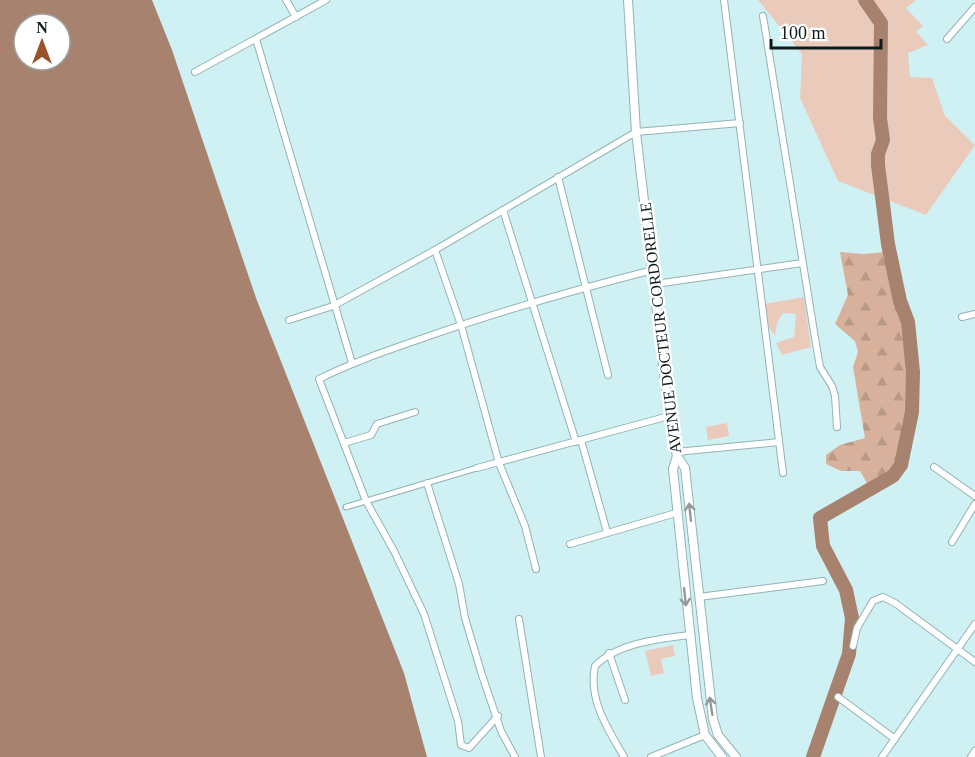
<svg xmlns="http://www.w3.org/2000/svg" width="975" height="757" viewBox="0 0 975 757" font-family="Georgia,serif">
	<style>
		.green { fill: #eacbbb }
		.forest { fill: url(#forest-firs) }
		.water { fill: #a7836f; fill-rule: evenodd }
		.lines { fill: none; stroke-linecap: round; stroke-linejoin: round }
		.river { stroke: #a7836f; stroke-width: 14 }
		.pedestrian-casing { stroke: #93b3b6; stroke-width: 7 }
		.minor-casing { stroke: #93b3b6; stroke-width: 8 }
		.tertiary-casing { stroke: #93b3b6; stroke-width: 10 }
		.pedestrian { stroke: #fff; stroke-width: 4.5 }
		.minor { stroke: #fff; stroke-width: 6 }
		.tertiary { stroke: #fff; stroke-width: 8 }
		.oneway { stroke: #939899 }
		.labels { text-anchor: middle; stroke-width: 5; stroke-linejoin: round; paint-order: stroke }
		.street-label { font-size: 16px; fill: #0e1b1c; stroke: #fff }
	</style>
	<defs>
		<pattern id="forest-firs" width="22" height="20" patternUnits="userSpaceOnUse" patternTransform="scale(1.5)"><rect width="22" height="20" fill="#d8b19c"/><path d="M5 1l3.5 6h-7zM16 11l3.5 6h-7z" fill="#b89886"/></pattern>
	</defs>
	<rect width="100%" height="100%" fill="#cff1f4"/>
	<!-- green -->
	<g class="green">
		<polygon points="758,0 916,0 906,8 923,26 916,31 928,45 908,53 910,77 932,78 945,116 975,145 926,215 838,181 800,98 802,54"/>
		<polygon points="804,297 811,347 782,355 776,343 794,337 796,314 783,313 777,323 775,336 768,326 764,304"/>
		<polygon points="727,423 729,436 708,440 706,427"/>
		<polygon points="673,645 675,656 661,659 664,673 651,676 645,651"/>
	</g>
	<!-- forest -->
	<path class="forest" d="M840 252 863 254 886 252C893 281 902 311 907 341 911 365 908 451 895 468 889 476 877 483 868 485L860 471H841L826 464V455L840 445 865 438 853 367 858 352 855 341 835 324 848 295Z"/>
	<!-- water -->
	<path class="water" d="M0 0H152L172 50 256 298 404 673 427 757H0ZM24 24H60V60H24Z"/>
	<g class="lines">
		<!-- river -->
		<polyline class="river" points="813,757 849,654 852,618 846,590 823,546 820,518 893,476 901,465 912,412 913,372 908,322 900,301 888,244 878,165 878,154 883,140 880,118 881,23 865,0"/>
		<!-- pedestrian casing -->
		<g class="pedestrian-casing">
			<polyline id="pedestrian" points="346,507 477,468"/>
		</g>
		<!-- minor casing -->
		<g class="minor-casing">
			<g id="minor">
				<polyline points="286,0 296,17"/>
				<polyline points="724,0 783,473"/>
				<polyline points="763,16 814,332 820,367 832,386 835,396 837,427"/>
				<polyline points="256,39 352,363"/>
				<polyline points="947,39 975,7"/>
				<polyline points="195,72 326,0"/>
				<polyline points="558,177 608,375"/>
				<polyline points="503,210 576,442"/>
				<polyline points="435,250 461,325 499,463 525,526 536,569"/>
				<polyline points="655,284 802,263"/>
				<polyline points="962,317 975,314"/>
				<polyline points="289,320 333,306 435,250 636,132 740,123"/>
				<polyline points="581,440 607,532"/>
				<polyline points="344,443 371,435 377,424 415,412"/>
				<polyline points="676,452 779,442"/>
				<polyline points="934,467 975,496"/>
				<polyline points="477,468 669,416"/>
				<polyline points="427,483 459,584 465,618 482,675 501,731 515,757"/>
				<polyline points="952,542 975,504"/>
				<polyline points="570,544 676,513"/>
				<polyline points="699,597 823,581"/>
				<polyline points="519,619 541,757"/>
				<polyline points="853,646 857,628 873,601 883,597 895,603 975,662"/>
				<polyline points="609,653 625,700"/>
				<polyline points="838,697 895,739"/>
				<path d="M498 716 469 748 461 745 458 721 424 614 394 551 366 501 319 379C355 361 392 349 429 336 503 310 578 289 653 270"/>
				<path d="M624 757C608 729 588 700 595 666 618 643 658 639 690 635"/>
				<polyline points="651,757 705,735"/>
				<polyline points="882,757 975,624"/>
				<polyline points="971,757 975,751"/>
			</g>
		</g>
		<!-- tertiary casing -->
		<g class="tertiary-casing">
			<g id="tertiary">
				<polyline points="628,0 636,132 669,416 677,456 673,469 697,698 705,735 722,757"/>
				<polyline points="677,456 685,468 713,719 718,735 736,757"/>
			</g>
		</g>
		<!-- pedestrian -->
		<use href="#pedestrian" class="pedestrian"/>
		<!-- minor -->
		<use href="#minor" class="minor"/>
		<!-- tertiary -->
		<use href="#tertiary" class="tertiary"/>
	</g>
	<!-- one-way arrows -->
	<defs><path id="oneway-shaft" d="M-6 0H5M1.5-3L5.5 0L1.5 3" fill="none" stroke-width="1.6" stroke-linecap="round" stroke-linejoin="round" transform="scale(1.5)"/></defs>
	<g class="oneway">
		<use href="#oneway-shaft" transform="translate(690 512) rotate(-96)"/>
		<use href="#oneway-shaft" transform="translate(685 597) rotate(84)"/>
		<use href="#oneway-shaft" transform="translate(711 706) rotate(-99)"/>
	</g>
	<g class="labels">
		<!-- street labels -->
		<g class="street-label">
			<text transform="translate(660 328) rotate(-97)" y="6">AVENUE DOCTEUR CORDORELLE</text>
		</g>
	</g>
	<!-- north arrow -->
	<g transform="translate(42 42)"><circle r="28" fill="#ffffff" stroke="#9fa4a4" stroke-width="1.5"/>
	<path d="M0-4.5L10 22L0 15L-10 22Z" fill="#995329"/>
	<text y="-9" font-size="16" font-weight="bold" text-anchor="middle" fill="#0e1b1c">N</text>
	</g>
	<!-- scale -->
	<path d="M771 39v9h110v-9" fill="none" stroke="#0e1b1c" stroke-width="3"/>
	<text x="780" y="39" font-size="18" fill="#0e1b1c" stroke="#ffffff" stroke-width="4.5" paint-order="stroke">100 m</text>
</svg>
